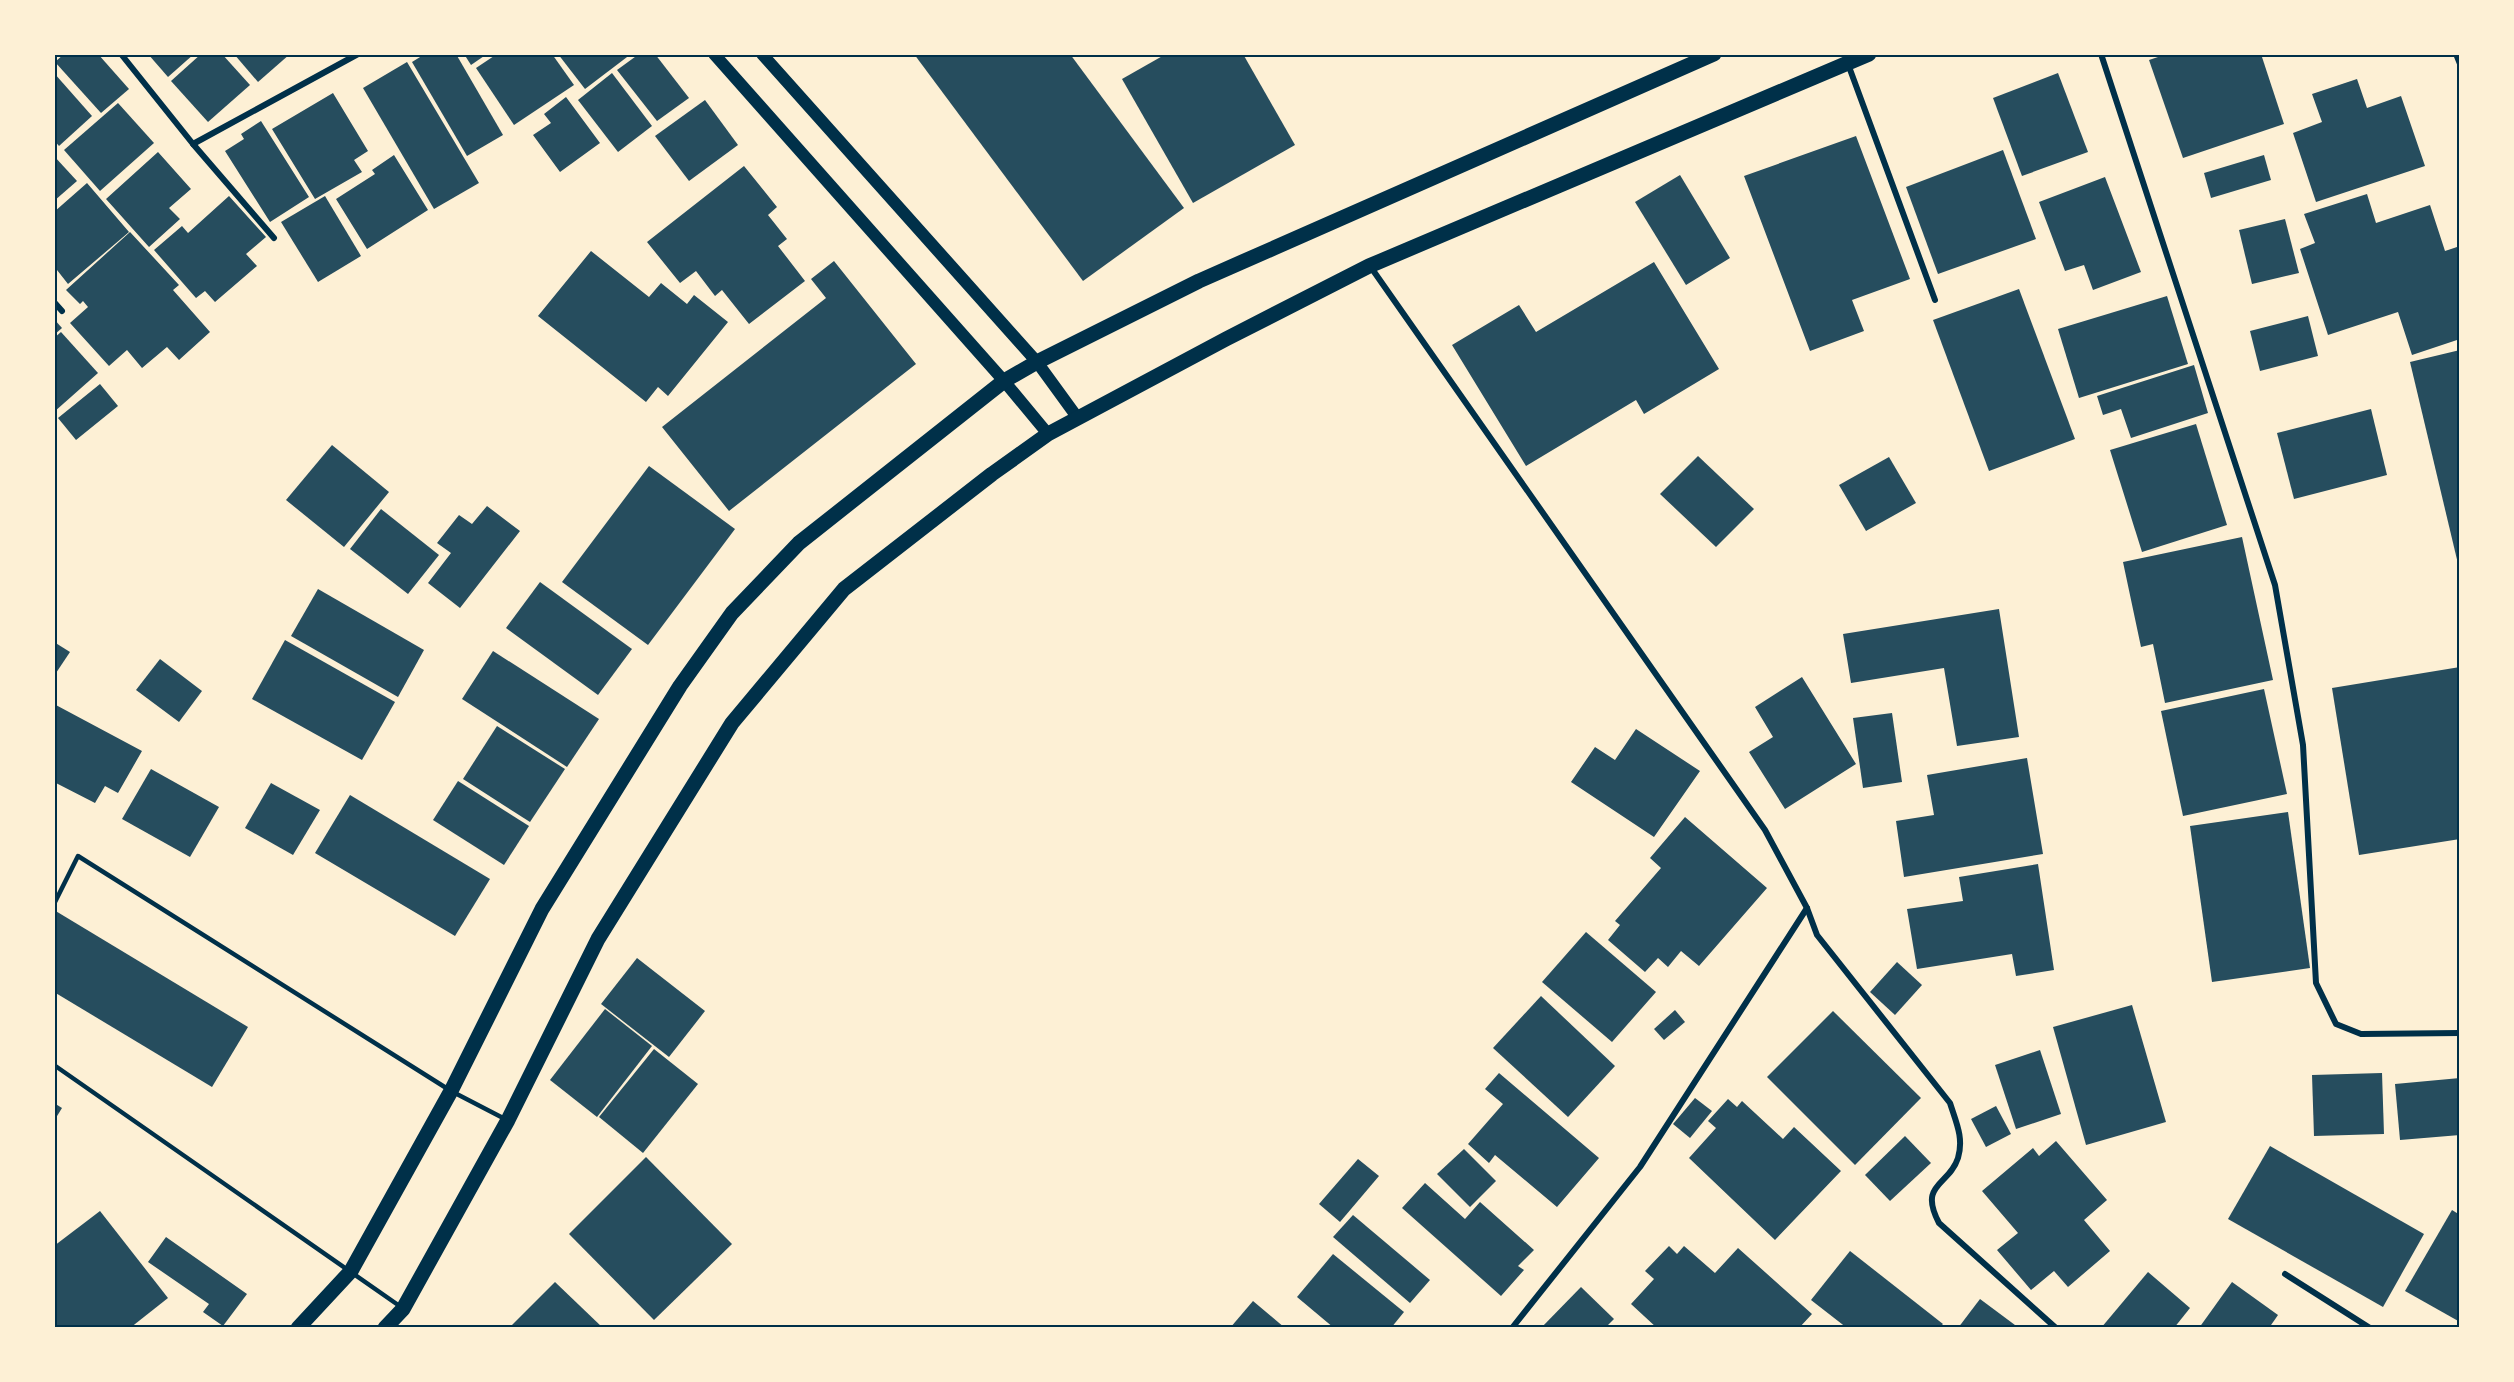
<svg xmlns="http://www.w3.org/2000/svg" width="2514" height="1382" viewBox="0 0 2514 1382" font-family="'Work Sans',sans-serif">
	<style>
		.building { fill: #264d5e }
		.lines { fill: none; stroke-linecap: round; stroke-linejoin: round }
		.service { stroke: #003049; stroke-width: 4.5 }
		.minor { stroke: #003049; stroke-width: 6 }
		.secondary { stroke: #003049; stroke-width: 12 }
		.primary { stroke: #003049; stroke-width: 15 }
		.neatline { fill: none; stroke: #003049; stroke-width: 2 }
	</style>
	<rect width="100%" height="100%" fill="#fdf0d5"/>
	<!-- building -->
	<g class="building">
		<polygon points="64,54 98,54 129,89 101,113 55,62"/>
		<polygon points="148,54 194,54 168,77"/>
		<polygon points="201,54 222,54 250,85 208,122 171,81"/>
		<polygon points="234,54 290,54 258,82"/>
		<polygon points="425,54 456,54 503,135 467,156 412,62"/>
		<polygon points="464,54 487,54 471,65"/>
		<polygon points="497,54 552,54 574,85 514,125 476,68"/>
		<polygon points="558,54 631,54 585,89"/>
		<polygon points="639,54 655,54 689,98 657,121 617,70"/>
		<polygon points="914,54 1070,54 1184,208 1083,281"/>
		<polygon points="1166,54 1243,54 1295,145 1193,203 1122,79"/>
		<polygon points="2167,54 2261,54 2284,124 2183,158 2149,60"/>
		<polygon points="407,62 479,183 434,209 363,88"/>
		<polygon points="54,73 92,116 59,146 54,140"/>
		<polygon points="612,73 652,126 618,152 578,100"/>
		<polygon points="2058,73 2088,152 2022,176 1993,98"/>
		<polygon points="2357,79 2367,108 2401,96 2425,166 2316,202 2293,133 2322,122 2312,94"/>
		<polygon points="333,93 368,151 354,160 362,172 315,199 272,129"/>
		<polygon points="566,97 600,143 560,172 533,135 551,123 544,114"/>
		<polygon points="705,100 738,145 689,181 655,136"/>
		<polygon points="118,103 154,143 100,191 64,150"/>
		<polygon points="261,121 309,197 270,222 225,151 244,139 241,134"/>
		<polygon points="1856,136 1910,279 1852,300 1864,331 1810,351 1744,176"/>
		<polygon points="2003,150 2036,239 1938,274 1906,187"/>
		<polygon points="158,152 191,189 169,208 180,219 149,247 106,199"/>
		<polygon points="394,155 428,210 367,249 336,199 375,174 372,170"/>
		<polygon points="2264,155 2271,180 2211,198 2204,173"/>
		<polygon points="54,156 77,181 54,201"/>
		<polygon points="744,166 777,207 768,215 787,239 778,246 805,281 749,324 722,290 715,296 696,271 680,283 647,242"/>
		<polygon points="1680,175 1730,258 1686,285 1635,202"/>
		<polygon points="2105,177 2141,272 2093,290 2084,265 2065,271 2039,202"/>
		<polygon points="87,183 129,232 68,284 57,270 54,273 54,212"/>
		<polygon points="2367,194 2376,223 2430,205 2445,251 2460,246 2460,339 2412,355 2398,312 2328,335 2300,249 2315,243 2304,214"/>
		<polygon points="229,196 266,237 246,254 257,266 215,302 205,291 196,298 154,250 182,226 188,233"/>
		<polygon points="325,196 361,256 318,282 281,222"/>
		<polygon points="2285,219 2299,273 2252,284 2239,230"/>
		<polygon points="130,232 179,285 173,290 210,332 179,360 167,347 142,368 127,350 109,366 70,323 88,307 83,301 80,304 66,290"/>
		<polygon points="591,251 649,297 661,283 687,304 694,295 728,322 668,396 658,387 646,402 538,316"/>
		<polygon points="834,261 916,364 729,511 662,427 826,298 811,279"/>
		<polygon points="1654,262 1719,369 1644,414 1636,400 1526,466 1452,345 1519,305 1536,332"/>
		<polygon points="2019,289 2075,439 1989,471 1933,320"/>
		<polygon points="2167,296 2188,364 2079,398 2058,329"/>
		<polygon points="2308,316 2318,356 2260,371 2250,331"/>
		<polygon points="54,319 62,328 54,335"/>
		<polygon points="61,332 98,373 54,412 54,338"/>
		<polygon points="2460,350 2460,568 2459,568 2410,362"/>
		<polygon points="2194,365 2208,413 2131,438 2121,409 2103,415 2097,396"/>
		<polygon points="100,384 118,406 76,440 58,418"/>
		<polygon points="2371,409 2387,475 2294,499 2277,433"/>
		<polygon points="2196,424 2227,525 2142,552 2110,450"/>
		<polygon points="332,445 389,492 344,547 286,500"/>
		<polygon points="1698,456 1754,509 1716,547 1660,494"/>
		<polygon points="1889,457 1916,503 1866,531 1839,485"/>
		<polygon points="649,466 735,529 648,645 562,582"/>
		<polygon points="487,506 520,531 460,608 428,583 451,553 437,543 459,515 472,524"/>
		<polygon points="381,509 439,555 408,594 350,549"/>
		<polygon points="2242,537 2273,680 2165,703 2153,644 2141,647 2123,562"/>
		<polygon points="540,582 632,649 598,695 506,628"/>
		<polygon points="318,589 424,650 398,697 291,636"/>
		<polygon points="1999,609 2019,737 1957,746 1944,668 1851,683 1843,634"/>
		<polygon points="285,640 395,702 362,760 252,699"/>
		<polygon points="54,642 70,652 54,676"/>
		<polygon points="493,651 599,719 567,767 462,699"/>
		<polygon points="160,659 202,691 179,722 136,690"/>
		<polygon points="2460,667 2460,839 2359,855 2332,688"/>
		<polygon points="1802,677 1856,764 1785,809 1749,752 1773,737 1755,707"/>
		<polygon points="2264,689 2287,794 2183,816 2161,711"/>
		<polygon points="54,704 142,751 118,793 105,786 95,803 54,782"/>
		<polygon points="1892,713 1902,782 1863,788 1853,718"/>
		<polygon points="497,726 565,769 530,822 463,779"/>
		<polygon points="1636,729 1700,771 1654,837 1571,782 1595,747 1615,760"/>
		<polygon points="2027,758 2043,854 1904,877 1896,821 1934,815 1927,775"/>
		<polygon points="151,769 219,807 190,857 122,819"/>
		<polygon points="458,781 529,826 504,865 433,820"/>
		<polygon points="271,783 320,810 293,855 245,828"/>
		<polygon points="350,795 490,879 455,936 315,853"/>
		<polygon points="2288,812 2310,968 2212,982 2190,826"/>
		<polygon points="1685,817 1767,888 1699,966 1681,951 1668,967 1658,958 1645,972 1608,940 1620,925 1615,921 1661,868 1650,858"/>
		<polygon points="2038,864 2054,970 2016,976 2012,954 1917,969 1907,909 1963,901 1959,877"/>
		<polygon points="54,910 248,1027 212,1087 54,992"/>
		<polygon points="1586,932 1656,992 1612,1042 1542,982"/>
		<polygon points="637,958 705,1011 669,1057 601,1004"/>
		<polygon points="1897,962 1922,985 1895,1015 1870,992"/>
		<polygon points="1541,996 1615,1066 1568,1117 1493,1048"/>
		<polygon points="2132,1005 2166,1122 2086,1145 2053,1027"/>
		<polygon points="605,1009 652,1046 597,1117 550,1080"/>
		<polygon points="1675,1010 1685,1022 1664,1040 1654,1029"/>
		<polygon points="1833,1011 1921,1098 1855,1165 1767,1077"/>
		<polygon points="654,1049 698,1084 643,1153 599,1117"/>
		<polygon points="2040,1050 2061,1114 2016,1129 1995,1065"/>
		<polygon points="1499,1073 1599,1158 1557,1207 1495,1155 1489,1163 1468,1144 1503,1104 1485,1089"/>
		<polygon points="2382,1073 2384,1134 2314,1136 2312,1075"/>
		<polygon points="2460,1078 2460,1135 2400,1140 2395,1084"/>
		<polygon points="1695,1098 1712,1111 1690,1138 1673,1124"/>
		<polygon points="1728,1099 1737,1107 1742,1101 1783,1139 1794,1127 1841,1171 1775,1240 1689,1158 1716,1128 1708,1121"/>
		<polygon points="54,1103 62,1108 54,1121"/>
		<polygon points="1996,1106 2011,1134 1986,1147 1971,1119"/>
		<polygon points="1905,1136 1931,1163 1890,1201 1865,1175"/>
		<polygon points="2056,1141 2107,1200 2084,1220 2110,1251 2068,1287 2054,1271 2031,1290 1997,1250 2018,1233 1982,1191 2033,1148 2039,1156"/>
		<polygon points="2270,1146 2424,1234 2383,1307 2228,1219"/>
		<polygon points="1464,1149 1496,1181 1470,1207 1437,1174"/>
		<polygon points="646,1157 732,1244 654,1320 569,1234"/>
		<polygon points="1358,1159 1379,1176 1340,1222 1319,1204"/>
		<polygon points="1425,1183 1465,1219 1480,1202 1534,1250 1518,1266 1524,1270 1501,1296 1402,1208"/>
		<polygon points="2452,1210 2460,1215 2460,1322 2405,1291"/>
		<polygon points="100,1211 168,1298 130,1328 54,1328 54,1246"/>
		<polygon points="1353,1215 1430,1280 1410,1303 1333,1237"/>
		<polygon points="166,1237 247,1294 223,1326 203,1312 209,1304 148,1262"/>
		<polygon points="1669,1246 1677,1254 1684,1246 1715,1273 1738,1248 1812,1314 1799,1328 1657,1328 1631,1304 1654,1279 1645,1271"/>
		<polygon points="1850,1251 1943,1324 1939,1328 1847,1328 1811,1300"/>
		<polygon points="1333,1254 1404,1312 1391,1328 1334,1328 1297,1297"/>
		<polygon points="2148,1272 2190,1308 2174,1328 2101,1328"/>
		<polygon points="555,1282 603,1328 509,1328"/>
		<polygon points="2232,1282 2278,1315 2269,1328 2199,1328"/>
		<polygon points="1581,1287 1614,1319 1605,1328 1541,1328"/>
		<polygon points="1980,1299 2019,1328 1958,1328"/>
		<polygon points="1253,1301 1285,1328 1230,1328"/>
	</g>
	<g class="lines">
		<!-- service -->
		<g class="service">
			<polyline points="54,904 78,856 451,1091 505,1119"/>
			<polyline points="54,1065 401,1307"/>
		</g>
		<!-- minor -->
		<g class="minor">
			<polyline points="121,54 193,144 274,238"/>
			<polyline points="2101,54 2275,585 2303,745 2316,983 2336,1024 2361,1034 2460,1033"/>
			<polyline points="2456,54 2460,64"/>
			<polyline points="1848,64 1935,300"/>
			<polyline points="193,144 358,54"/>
			<path d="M1370 266 1765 830 1807 908 1817 935 1950 1103C1956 1122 1964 1138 1958 1158 1949 1186 1918 1183 1939 1223L2056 1328"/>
			<polyline points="54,302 62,311"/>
			<polyline points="2285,1274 2370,1328"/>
			<polyline points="1512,1328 1640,1167 1807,908"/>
		</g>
		<!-- secondary -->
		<g class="secondary">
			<polyline points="714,54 1004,381 1048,434"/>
			<polyline points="762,54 1037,362 1077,417"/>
		</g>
		<!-- primary -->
		<g class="primary">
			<polyline points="298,1328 351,1271 451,1091 542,909 680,686 732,613 799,543 1004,381 1037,362 1199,281 1714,54"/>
			<polyline points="385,1328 403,1309 508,1120 598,939 732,723 844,589 992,474 1048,434 1226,339 1369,266 1869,54"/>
		</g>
	</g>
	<!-- border -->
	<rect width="2514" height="1382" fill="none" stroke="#fdf0d5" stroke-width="111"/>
	<rect x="56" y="56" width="2402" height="1270" class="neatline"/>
</svg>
